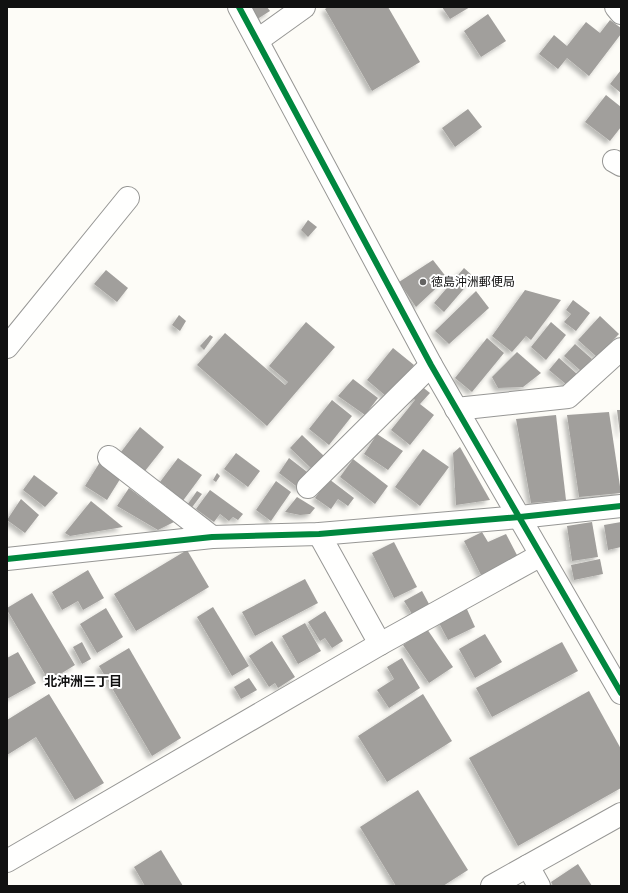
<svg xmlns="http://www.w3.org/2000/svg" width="628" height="893" viewBox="0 0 628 893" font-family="Bitter,'Noto Sans JP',serif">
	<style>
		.building { fill: #a19f9c; filter: url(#shadow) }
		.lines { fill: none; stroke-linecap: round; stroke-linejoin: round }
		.minor-casing { stroke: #979795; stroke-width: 24 }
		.minor { stroke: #fffffe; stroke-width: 22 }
		.cycleway-casing { stroke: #fff; stroke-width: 8 }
		.cycleway { stroke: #00873e; stroke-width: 6 }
		.poi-dot { fill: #646362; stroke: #fff; stroke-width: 1.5 }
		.labels { text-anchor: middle; stroke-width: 4; stroke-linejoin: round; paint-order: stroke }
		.poi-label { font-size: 12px; fill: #111; stroke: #fff; text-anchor: start }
		.neighbourhood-label { font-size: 13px; font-weight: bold; fill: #111; stroke: #fff }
	</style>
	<defs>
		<filter id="shadow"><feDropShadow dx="-3.5" dy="3.5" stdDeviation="2" flood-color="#0004"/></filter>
	</defs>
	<rect width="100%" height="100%" fill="#fdfcf7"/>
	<!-- building -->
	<g class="building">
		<polygon points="241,7 267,7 270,11 251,23"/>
		<polygon points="328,7 388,7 420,62 372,91 325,9"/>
		<polygon points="442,7 470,7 450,19"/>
		<polygon points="488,14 506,41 481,57 464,31"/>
		<polygon points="610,20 621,28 621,34 589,76 567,58 558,69 539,54 554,35 567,46 586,22 600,33"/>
		<polygon points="621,70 621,93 610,84"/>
		<polygon points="606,95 621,107 621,127 610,141 585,122"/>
		<polygon points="468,109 482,127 455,147 442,128"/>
		<polygon points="308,220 317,227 308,237 301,230"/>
		<polygon points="433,260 447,278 416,307 399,282"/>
		<polygon points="464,268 474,277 444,312 434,303"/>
		<polygon points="106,270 128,288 117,302 94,284"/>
		<polygon points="525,290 561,300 531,340 526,336 512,352 492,336"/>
		<polygon points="476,291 489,308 449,344 435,331"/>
		<polygon points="573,300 590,313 576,331 564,322 571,314 566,310"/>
		<polygon points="179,315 186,321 180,331 172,325"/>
		<polygon points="600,316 619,334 597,357 578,340"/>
		<polygon points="306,322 335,347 267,426 197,365 225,333 285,385 288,382 269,366"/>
		<polygon points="551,322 566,335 546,360 531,347"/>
		<polygon points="210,335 213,337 204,350 200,346"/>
		<polygon points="487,338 504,353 472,392 455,378"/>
		<polygon points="575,344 592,359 581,371 564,356"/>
		<polygon points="393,348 414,365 387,397 367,380"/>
		<polygon points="517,352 541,373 523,387 498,388 492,377"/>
		<polygon points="559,358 577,374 567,385 549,370"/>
		<polygon points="353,379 378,398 365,415 338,396"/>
		<polygon points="420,385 430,393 420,404 434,415 410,445 391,430 415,400 412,397"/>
		<polygon points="332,400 352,416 329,445 309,429"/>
		<polygon points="617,410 621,410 621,434 620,434"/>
		<polygon points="609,412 621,493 579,497 567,415"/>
		<polygon points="556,415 566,500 531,503 516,419"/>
		<polygon points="140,427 164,447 145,471 121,452"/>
		<polygon points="377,434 403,451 388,470 364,454"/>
		<polygon points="302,435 325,457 313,470 290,448"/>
		<polygon points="460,447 490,500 456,505 453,453"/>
		<polygon points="423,449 449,467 420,506 395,487"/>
		<polygon points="236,453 260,471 248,487 224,469"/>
		<polygon points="178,458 202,475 182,502 164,489 166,486 160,482"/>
		<polygon points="289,458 311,475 300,489 279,473"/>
		<polygon points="353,459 388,486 375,504 340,477"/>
		<polygon points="100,462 122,476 107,500 85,486"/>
		<polygon points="217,473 220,476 216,482 213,480"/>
		<polygon points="34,475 58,493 45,507 23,490"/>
		<polygon points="329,479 354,498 348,506 338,499 331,509 315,498"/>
		<polygon points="276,481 291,492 271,521 256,510"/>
		<polygon points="129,488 174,522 158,530 117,506"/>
		<polygon points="210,490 243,514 238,520 233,517 229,521 220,514 214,522 196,509"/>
		<polygon points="197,491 202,494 190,510 185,508"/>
		<polygon points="297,497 315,508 310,514 300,515 285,512"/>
		<polygon points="21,499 39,515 25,533 7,520"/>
		<polygon points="91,501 123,527 70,536 65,533"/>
		<polygon points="592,522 598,557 572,561 567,526"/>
		<polygon points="621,522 621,547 608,550 604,525"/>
		<polygon points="482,532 488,542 506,534 518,557 481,575 464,541"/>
		<polygon points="394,542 417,587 394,598 372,553"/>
		<polygon points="187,550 209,587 136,631 114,594"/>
		<polygon points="600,559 603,574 574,580 571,565"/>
		<polygon points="88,570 104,598 83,610 78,601 62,610 52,592"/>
		<polygon points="305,579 318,603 255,636 242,612"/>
		<polygon points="422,591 429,604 412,614 404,601"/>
		<polygon points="32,593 75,665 49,681 7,610 7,608"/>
		<polygon points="213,607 249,666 232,676 197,617"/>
		<polygon points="466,607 475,627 448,640 438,621"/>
		<polygon points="106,608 123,637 97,653 80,624"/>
		<polygon points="325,611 343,641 332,648 325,638 320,641 308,622"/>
		<polygon points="305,623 321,651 298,664 282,636"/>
		<polygon points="427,629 453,667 429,683 403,645"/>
		<polygon points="485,634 502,662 475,678 459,649"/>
		<polygon points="272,641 295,677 278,688 275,683 269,687 249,656"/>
		<polygon points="82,642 91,659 82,664 73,647"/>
		<polygon points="562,642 578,671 492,717 476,688"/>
		<polygon points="129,648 181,738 152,756 99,666"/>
		<polygon points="18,652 36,683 7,699 7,658"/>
		<polygon points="402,658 420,688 389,708 377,690 394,679 387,667"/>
		<polygon points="249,678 257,690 241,699 234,687"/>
		<polygon points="589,691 621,749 621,788 518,846 469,758"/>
		<polygon points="49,694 104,783 75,800 36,737 7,755 7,720"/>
		<polygon points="423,694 452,741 387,782 358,736"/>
		<polygon points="418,790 468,870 443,886 396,886 360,827"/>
		<polygon points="161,850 183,886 145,886 134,867"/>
		<polygon points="578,864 592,886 553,886 551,882"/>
	</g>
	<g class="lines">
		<!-- minor casing -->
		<g class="minor-casing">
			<g id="minor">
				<polyline points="239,7 431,365 621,693"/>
				<polyline points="616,7 621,13"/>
				<polyline points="258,40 304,7"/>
				<polyline points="614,161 621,165"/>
				<polyline points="7,347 128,198"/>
				<polyline points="456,409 568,397 621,349"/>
				<polyline points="109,457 212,537"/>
				<polyline points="308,487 431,365"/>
				<polyline points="319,534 380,644"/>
				<polyline points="7,559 212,537 319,534 520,517 621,506"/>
				<polyline points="7,861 380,644 541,555"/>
				<polyline points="528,866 539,886"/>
				<polyline points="492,886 621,814"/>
			</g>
		</g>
		<!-- minor -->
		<use href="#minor" class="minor"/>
		<!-- cycleway casing -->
		<g class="cycleway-casing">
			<g id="cycleway">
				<polyline points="239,7 431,365 621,693"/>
				<polyline points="7,559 212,537 319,534 520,517 621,506"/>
			</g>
		</g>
		<!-- cycleway -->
		<use href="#cycleway" class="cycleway"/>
	</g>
	<!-- markers -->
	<circle class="poi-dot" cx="423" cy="282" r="4"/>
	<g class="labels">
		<!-- poi labels -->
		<g class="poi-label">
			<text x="431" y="286">徳島沖洲郵便局</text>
		</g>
		<!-- neighbourhood labels -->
		<g class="neighbourhood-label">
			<text x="83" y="686">北沖洲三丁目</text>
		</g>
	</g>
	<!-- border -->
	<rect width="628" height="893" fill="none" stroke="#111111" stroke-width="16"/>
</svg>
